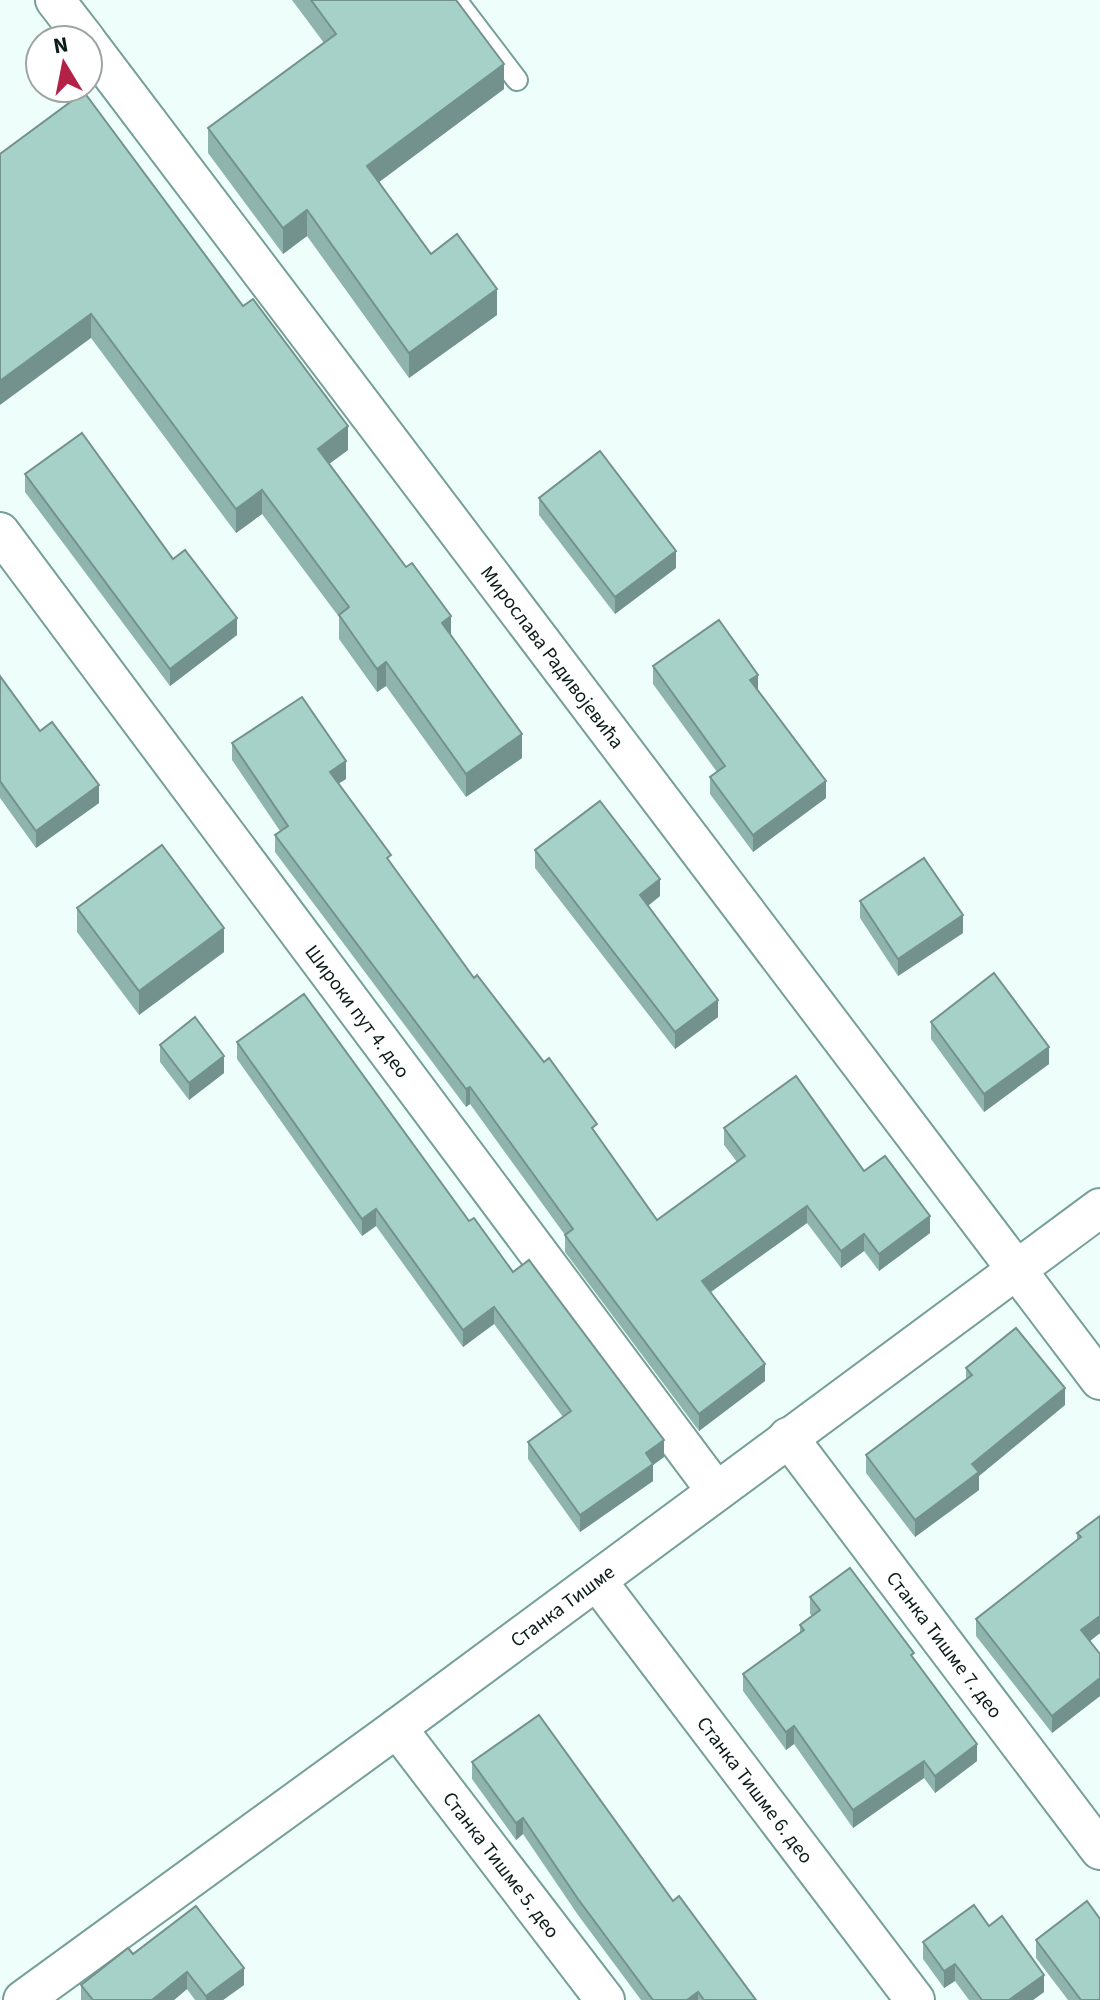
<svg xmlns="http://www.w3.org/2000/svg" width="1100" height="2000" viewBox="0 0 1100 2000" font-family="'Source Sans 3',sans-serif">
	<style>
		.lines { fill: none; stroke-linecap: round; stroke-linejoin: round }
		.service-casing { stroke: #769f98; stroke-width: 24 }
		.minor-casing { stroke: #769f98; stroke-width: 42 }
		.service { stroke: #fff; stroke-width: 20 }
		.minor { stroke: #fff; stroke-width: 38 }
		.wall { fill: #8fb4ad }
		.shaded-wall { fill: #74928d }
		.building { fill: #a6d1c9; stroke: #74928d; stroke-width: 2 }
		.labels { text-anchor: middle; stroke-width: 6; stroke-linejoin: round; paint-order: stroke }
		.street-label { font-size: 20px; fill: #0c1c1a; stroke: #fff }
	</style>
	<rect width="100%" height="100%" fill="#eefffb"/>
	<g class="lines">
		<!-- service casing -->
		<g class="service-casing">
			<polyline id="service" points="456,0 517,80"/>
		</g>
		<!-- minor casing -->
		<g class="minor-casing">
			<g id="minor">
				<polyline points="55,0 86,40"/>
				<path id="s1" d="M88 43 1100 1380"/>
				<path id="s2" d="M0 532 716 1491"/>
				<path id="s3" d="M788 1437 1100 1850"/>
				<path id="s4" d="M597 1581 915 2000"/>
				<path id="s5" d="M397 1728 605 2000"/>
				<path id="s6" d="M23 2000 397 1728 1100 1208"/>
			</g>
		</g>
		<!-- service -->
		<use href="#service" class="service"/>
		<!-- minor -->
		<use href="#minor" class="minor"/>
	</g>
	<!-- wall -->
	<g class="wall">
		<polygon points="292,0 456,0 504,89 379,182 431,254 497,315 409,378 307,236 283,254 208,153 208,128 324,43"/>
		<polygon points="0,154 348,450 329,464 451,635 522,758 466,797 386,686 377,692 339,639 339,617 262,514 236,533 91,338"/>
		<polygon points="25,474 237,635 170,686 25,492"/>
		<polygon points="539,498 676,568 615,614 539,515"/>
		<polygon points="653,666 758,691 826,798 753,852 710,794 710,777 717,772 653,684"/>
		<polygon points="0,676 40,731 99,803 36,848 0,798"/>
		<polygon points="232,743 346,779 339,783 391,863 474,978 597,1135 657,1220 737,1162 724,1145 724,1128 864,1171 930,1233 879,1271 864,1251 841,1268 807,1223 711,1292 765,1381 699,1431 565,1252 565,1235 470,1104 466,1107 275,852 275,835 280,831 232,760"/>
		<polygon points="535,850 660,896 648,906 718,1017 675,1049 535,868"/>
		<polygon points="860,901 963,933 898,976 860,918"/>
		<polygon points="77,908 224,952 139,1015 77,932"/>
		<polygon points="931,1022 1049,1064 984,1112 931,1039"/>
		<polygon points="237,1042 469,1221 513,1272 664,1457 653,1465 653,1481 580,1532 528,1459 528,1442 563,1417 494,1324 463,1347 376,1226 362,1236 237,1059"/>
		<polygon points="160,1045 224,1073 189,1100 160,1062"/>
		<polygon points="966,1368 1065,1405 979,1476 979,1490 915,1537 866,1473 866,1455 966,1380"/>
		<polygon points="1100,1516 1100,1633 1090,1641 1100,1654 1100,1696 1052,1733 976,1636 976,1619 1077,1540 1077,1533"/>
		<polygon points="810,1597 914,1659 977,1761 935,1793 924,1778 853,1828 794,1744 786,1750 743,1691 743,1674 800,1632 800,1625 812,1616 810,1614"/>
		<polygon points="472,1762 673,1901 756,2000 641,2000 578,1915 523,1834 516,1840 472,1779"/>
		<polygon points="989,1926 1044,1992 1033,2000 969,2000 955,1981 944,1988 923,1959 923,1942"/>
		<polygon points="1036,1940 1100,2000 1068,2000 1036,1958"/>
		<polygon points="133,1954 244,1985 223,2000 195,2000 187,1989 174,2000 81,2000 81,1985"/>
	</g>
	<!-- shaded-wall -->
	<g class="shaded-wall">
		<polygon points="504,64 504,89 367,191 367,166"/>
		<polygon points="307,210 307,236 283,254 283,228"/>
		<polygon points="497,289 497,315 409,378 409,353"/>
		<polygon points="91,314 91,338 0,405 0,381"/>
		<polygon points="348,426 348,450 318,472 318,449"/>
		<polygon points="262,490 262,514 236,533 236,509"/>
		<polygon points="676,551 676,568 615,614 615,597"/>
		<polygon points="451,616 451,640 442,623"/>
		<polygon points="237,618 237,635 170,686 170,669"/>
		<polygon points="386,662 386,686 377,692 377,669"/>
		<polygon points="758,675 758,692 750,680"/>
		<polygon points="522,734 522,758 466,797 466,774"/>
		<polygon points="346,761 346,779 330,789 330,772"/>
		<polygon points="826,781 826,798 753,852 753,835"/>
		<polygon points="99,785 99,803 36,848 36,831"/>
		<polygon points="660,879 660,896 640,912 640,895"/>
		<polygon points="963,915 963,933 898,976 898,959"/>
		<polygon points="224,928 224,952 139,1015 139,991"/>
		<polygon points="718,1000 718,1017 675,1049 675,1032"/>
		<polygon points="1049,1047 1049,1064 984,1112 984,1094"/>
		<polygon points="224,1056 224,1073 189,1100 189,1083"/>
		<polygon points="470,1087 470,1104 466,1107 466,1089"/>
		<polygon points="807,1206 807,1223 702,1298 702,1281"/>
		<polygon points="376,1209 376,1226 362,1236 362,1219"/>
		<polygon points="930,1216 930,1233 879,1271 879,1254"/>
		<polygon points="864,1234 864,1251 841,1268 841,1251"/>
		<polygon points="494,1307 494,1324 463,1347 463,1330"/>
		<polygon points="765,1364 765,1381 699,1431 699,1414"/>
		<polygon points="1065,1388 1065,1405 979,1476 979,1490 915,1537 915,1520 972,1464"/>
		<polygon points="664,1440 664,1457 653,1465 653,1481 580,1532 580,1515 646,1453"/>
		<polygon points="1100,1616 1100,1633 1081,1648 1081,1630"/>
		<polygon points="1100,1678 1100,1696 1052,1733 1052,1716"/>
		<polygon points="794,1726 794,1744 786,1750 786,1732"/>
		<polygon points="977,1744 977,1761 935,1793 935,1776"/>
		<polygon points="924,1761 924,1778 853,1828 853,1810"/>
		<polygon points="523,1818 523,1834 516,1840 516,1823"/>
		<polygon points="955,1964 955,1981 944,1988 944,1971"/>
		<polygon points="244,1968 244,1985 223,2000 206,2000 206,1996"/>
		<polygon points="187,1972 187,1989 174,2000 152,2000"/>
		<polygon points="1044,1975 1044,1992 1033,2000 1009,2000"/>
		<polygon points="698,1992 698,2000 687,2000"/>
	</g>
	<!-- building -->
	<g class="building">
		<polygon points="311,0 456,0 504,64 367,166 431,254 457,234 497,289 409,353 307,210 283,228 208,128 336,34"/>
		<polygon points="84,92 243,306 253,299 348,426 318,449 406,567 412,563 451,616 442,623 522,734 466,774 386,662 377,669 339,615 349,607 262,490 236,509 91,314 0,381 0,154"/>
		<polygon points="82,433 173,559 185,550 237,618 170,669 25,474"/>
		<polygon points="600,451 676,551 615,597 539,498"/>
		<polygon points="719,620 758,675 750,680 826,781 753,835 710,777 725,766 653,666"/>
		<polygon points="0,676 40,731 52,722 99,785 36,831 0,781"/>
		<polygon points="302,697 346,761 330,772 391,855 387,858 474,978 477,975 544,1062 549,1058 597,1124 592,1128 657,1220 745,1156 724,1128 796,1076 864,1171 885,1156 930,1216 879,1254 864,1234 841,1251 807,1206 702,1281 765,1364 699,1414 565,1235 573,1229 470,1087 466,1089 275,835 288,826 232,743"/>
		<polygon points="600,801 660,879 640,895 718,1000 675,1032 535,850"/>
		<polygon points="162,845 224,928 139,991 77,908"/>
		<polygon points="924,858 963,915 898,959 860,901"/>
		<polygon points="994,973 1049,1047 984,1094 931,1022"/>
		<polygon points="304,994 469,1221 474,1218 513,1272 529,1260 664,1440 646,1453 653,1464 580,1515 528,1442 571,1411 494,1307 463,1330 376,1209 362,1219 237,1042"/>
		<polygon points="195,1017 224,1056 189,1083 160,1045"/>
		<polygon points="1016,1328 1065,1388 972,1464 979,1472 915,1520 866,1455 972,1375 966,1368"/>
		<polygon points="1100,1516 1100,1616 1081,1630 1100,1654 1100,1678 1052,1716 976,1619 1081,1537 1077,1533"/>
		<polygon points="850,1568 914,1653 911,1655 977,1744 935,1776 924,1761 853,1810 794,1726 786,1732 743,1674 804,1630 800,1625 820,1610 810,1597"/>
		<polygon points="539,1715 673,1901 679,1896 756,2000 704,2000 698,1992 687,2000 653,2000 578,1899 523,1818 516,1823 472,1762"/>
		<polygon points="1087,1901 1100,1919 1100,2000 1081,2000 1036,1940"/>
		<polygon points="974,1905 989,1926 1002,1916 1044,1975 1009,2000 982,2000 955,1964 944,1971 923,1942"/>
		<polygon points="196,1906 244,1968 206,1996 187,1972 152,2000 93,2000 81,1985 128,1948 133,1954"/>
	</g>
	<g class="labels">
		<!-- street labels -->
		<g class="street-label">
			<text dy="7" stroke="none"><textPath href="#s1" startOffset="770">Мирослава Радивојевића</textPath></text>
			<text dy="7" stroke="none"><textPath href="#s2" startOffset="598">Широки пут 4. део</textPath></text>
			<text dy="7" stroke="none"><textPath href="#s6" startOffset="668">Станка Тишме</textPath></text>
			<text dy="7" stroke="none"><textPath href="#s3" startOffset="260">Станка Тишме 7. део</textPath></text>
			<text dy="7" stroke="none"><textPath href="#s4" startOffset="262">Станка Тишме 6. део</textPath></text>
			<text dy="7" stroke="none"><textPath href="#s5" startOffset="172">Станка Тишме 5. део</textPath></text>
		</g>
	</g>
	<!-- north arrow -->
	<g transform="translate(64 64) rotate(350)"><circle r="38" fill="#ffffff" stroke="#9ea4a3" stroke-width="2"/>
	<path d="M0-6L14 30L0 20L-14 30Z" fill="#b32147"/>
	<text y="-12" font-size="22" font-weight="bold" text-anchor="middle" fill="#0c1c1a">N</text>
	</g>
</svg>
